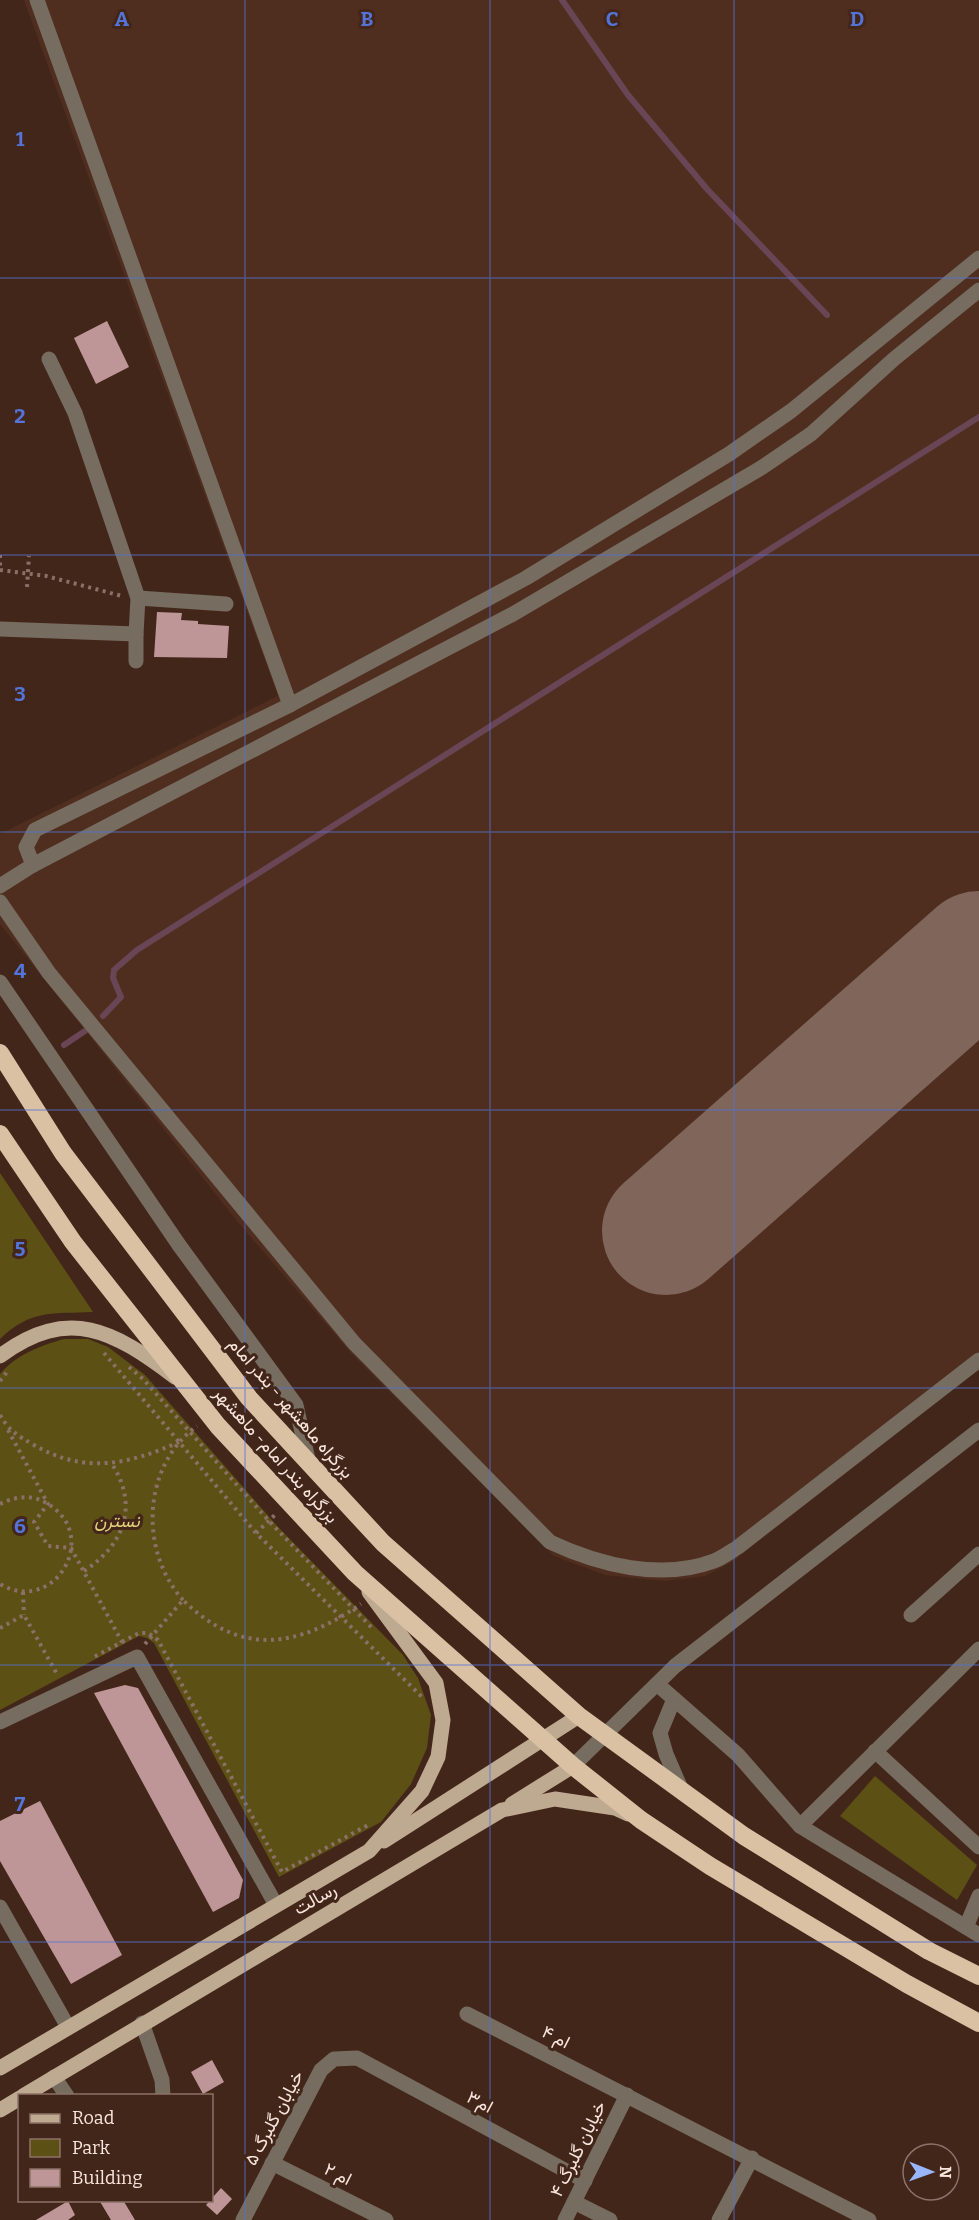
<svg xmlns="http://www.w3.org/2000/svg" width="979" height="2220" viewBox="0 0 979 2220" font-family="Bitter,Vazirmatn,serif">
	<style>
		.built { fill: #502e1f }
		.green { fill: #5c5014 }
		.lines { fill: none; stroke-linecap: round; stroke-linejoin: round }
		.stream { stroke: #6a4556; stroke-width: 6 }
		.runway { stroke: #7f655a; stroke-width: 128 }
		.building { fill: #bf9697 }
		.path { stroke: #8a7066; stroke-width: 4; stroke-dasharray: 3 4.5; stroke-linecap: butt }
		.minor { stroke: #766c60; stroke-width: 15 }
		.major { stroke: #bea991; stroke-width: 15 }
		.highway { stroke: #dac1a4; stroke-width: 18 }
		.grid { fill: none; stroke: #5474d9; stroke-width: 1.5; stroke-opacity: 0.55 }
		.labels { text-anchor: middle; stroke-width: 6; stroke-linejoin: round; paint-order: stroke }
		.street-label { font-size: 18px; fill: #f9e5dd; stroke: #43261a }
		.park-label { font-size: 18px; font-style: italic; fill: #e4d17a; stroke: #43261a }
		.grid-label { font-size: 20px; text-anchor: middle; font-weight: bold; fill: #5474d9; stroke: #43261a; stroke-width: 6; stroke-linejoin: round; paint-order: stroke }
	</style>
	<rect width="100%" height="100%" fill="#43261a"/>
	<!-- built -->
	<polygon class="built" points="24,0 979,0 979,1369 732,1562 705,1576 665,1581 605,1575 554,1556 351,1353 242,1227 0,924 0,834 278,696"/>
	<!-- green -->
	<g class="green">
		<path d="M0 1173 93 1312C53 1314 31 1309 0 1339Z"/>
		<path d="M64 1339H88L108 1347 145 1375 278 1527 403 1655 418 1678 431 1715 427 1748 411 1784 381 1822 279 1877 154 1643 147 1638 139 1636 0 1710V1374C17 1354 40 1346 64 1339Z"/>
		<polygon points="875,1776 977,1865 957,1900 840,1816"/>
	</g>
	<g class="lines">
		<!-- stream -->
		<g class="stream">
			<polyline points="562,0 628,95 707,189 827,315"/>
			<polyline points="103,1016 121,997 113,978 114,970 137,950 979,417"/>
			<polyline points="64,1045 85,1031"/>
		</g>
		<!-- runway -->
		<polyline class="runway" points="666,1231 979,955"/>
	</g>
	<!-- building -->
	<g class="building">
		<polygon points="107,321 129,367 96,384 74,338"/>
		<polygon points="157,612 182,613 181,620 198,621 198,624 229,626 227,658 154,657"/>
		<polygon points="125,1685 138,1688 243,1880 239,1898 213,1912 94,1693"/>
		<polygon points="40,1801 122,1955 71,1984 0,1861 0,1821"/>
		<polygon points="212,2060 224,2082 203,2094 191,2072"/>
		<polygon points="221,2188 232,2199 217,2215 206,2205"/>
		<polygon points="99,2200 123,2200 135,2220 111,2220"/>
		<polygon points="68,2201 75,2215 68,2220 36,2220"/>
	</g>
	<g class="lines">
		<!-- path -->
		<g class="path">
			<polyline points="0,555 0,568"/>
			<polyline points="0,570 46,576 122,596"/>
			<polyline points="27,587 29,556"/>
			<polyline points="104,1353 256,1533 422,1697"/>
			<polyline points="129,1367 143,1379 269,1521 373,1629"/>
			<polyline points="0,1381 7,1372"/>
			<path d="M0 1415C9 1431 18 1436 34 1445 84 1474 128 1465 179 1442"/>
			<polyline points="8,1430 48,1504 34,1522 48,1546 71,1548 122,1642 92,1658"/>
			<path d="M0 1504C16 1496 33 1494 48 1504 102 1537 53 1616 0 1584"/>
			<polyline points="256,1533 277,1513"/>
			<path d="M84 1571C124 1545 139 1506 112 1464"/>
			<polyline points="23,1592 24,1615"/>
			<path d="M183 1600C139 1551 142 1466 197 1426"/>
			<polyline points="0,1628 24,1615 58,1676"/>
			<polyline points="122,1642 139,1633 148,1633 158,1640 282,1872 368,1825"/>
			<path d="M145 1644 183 1600C241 1657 297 1648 361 1604"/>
		</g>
		<!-- minor -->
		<g class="minor">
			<polyline points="37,0 290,705"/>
			<polyline points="138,598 226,604"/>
			<polyline points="0,629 136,634 138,598 75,413 49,359"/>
			<polyline points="136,661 136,634"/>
			<polyline points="33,865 513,614 761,468 811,434 894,359 979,290"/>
			<polyline points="0,886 33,865 26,847 35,830 290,705 526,578 729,454 791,411 979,258"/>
			<path d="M0 902 49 973 354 1343 550 1542C599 1565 661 1581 714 1561 722 1558 730 1552 738 1547L979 1360"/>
			<polyline points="0,982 179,1245 296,1405 309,1464"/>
			<polyline points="911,1615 979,1554"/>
			<polyline points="657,1684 738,1755 800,1826 979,1649"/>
			<polyline points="674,1699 660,1733 666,1754 682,1791"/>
			<polyline points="0,1722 137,1657 276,1905"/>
			<polyline points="875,1751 979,1847"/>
			<polyline points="573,1766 675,1666 979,1430"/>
			<polyline points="800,1826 979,1935"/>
			<polyline points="0,1907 68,2027"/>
			<polyline points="966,1927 979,1896"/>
			<polyline points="467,2014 869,2220"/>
			<polyline points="142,2023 162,2080 163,2096"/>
			<polyline points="54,2077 67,2096"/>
			<polyline points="272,2163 386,2220"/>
			<polyline points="574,2202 610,2220"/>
			<polyline points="243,2220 321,2070 334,2059 357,2058 585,2181"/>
			<polyline points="565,2220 627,2095"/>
			<polyline points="719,2220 752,2158"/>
		</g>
		<!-- major -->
		<g class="major">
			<path d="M0 1356C69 1305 114 1331 175 1377"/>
			<polyline points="512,1804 573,1766"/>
			<polyline points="384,1841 579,1716"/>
			<polyline points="0,2068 369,1851 422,1791 438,1757 443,1720 436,1683 369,1592"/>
			<polyline points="23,2096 502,1810 555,1799 615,1808 628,1814"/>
			<polyline points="0,2110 20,2098"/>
		</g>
		<!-- highway -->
		<g class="highway">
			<polyline points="0,1053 63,1153 249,1398 383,1543 579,1716 744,1836 929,1951 979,1976"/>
			<polyline points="0,1134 73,1242 218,1426 355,1573 573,1766 641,1820 710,1866 907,1984 979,2023"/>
		</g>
	</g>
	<!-- grid -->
	<path class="grid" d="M245 0V2220M490 0V2220M734 0V2220M0 278H979M0 555H979M0 832H979M0 1110H979M0 1388H979M0 1665H979M0 1942H979"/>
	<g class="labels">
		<!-- street labels -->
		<g class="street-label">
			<text transform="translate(291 1408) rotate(49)" y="6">بزرگراه ماهشهر - بندر امام</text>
			<text transform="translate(276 1455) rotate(48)" y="6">بزرگراه بندر امام- ماهشهر</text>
			<text transform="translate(315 1899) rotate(-30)" y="6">رسالت</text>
			<text transform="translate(556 2037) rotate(27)" y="6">ام ۴</text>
			<text transform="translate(480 2102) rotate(28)" y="6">ام۳</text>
			<text transform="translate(274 2118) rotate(-62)" y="6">خیابان گلبرگ ۵</text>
			<text transform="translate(578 2149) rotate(-64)" y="6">خیابان گلبرگ ۴</text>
			<text transform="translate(338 2174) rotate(27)" y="6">ام ۲</text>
		</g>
		<!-- park labels -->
		<g class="park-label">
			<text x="117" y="1527">نسترن</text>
		</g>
	</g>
	<g class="grid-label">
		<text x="122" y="26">A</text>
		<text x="367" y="26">B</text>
		<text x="612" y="26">C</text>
		<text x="857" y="26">D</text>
		<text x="20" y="146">1</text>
		<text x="20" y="423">2</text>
		<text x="20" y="701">3</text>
		<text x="20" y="978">4</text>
		<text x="20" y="1256">5</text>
		<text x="20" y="1533">6</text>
		<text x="20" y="1811">7</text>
	</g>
	<!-- legend -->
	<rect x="18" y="2094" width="195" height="108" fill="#43261a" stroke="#8c7268" stroke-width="1.5"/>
	<rect x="30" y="2114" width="30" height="9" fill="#bea991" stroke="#8c7268" stroke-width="1.5"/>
	<text x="72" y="2124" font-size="18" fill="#f9e5dd">Road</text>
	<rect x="30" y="2139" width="30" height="18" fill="#5c5014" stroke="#8c7268" stroke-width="1.5"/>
	<text x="72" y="2154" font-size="18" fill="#f9e5dd">Park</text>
	<rect x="30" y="2169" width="30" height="18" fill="#bf9697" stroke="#8c7268" stroke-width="1.5"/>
	<text x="72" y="2184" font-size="18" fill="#f9e5dd">Building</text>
	<!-- north arrow -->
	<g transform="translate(931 2172) rotate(91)"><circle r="28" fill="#43261a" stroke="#8c7268" stroke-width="1.5"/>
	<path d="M0-4.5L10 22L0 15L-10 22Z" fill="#98b5fd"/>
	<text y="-9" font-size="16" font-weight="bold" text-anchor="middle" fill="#f9e5dd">N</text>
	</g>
</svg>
